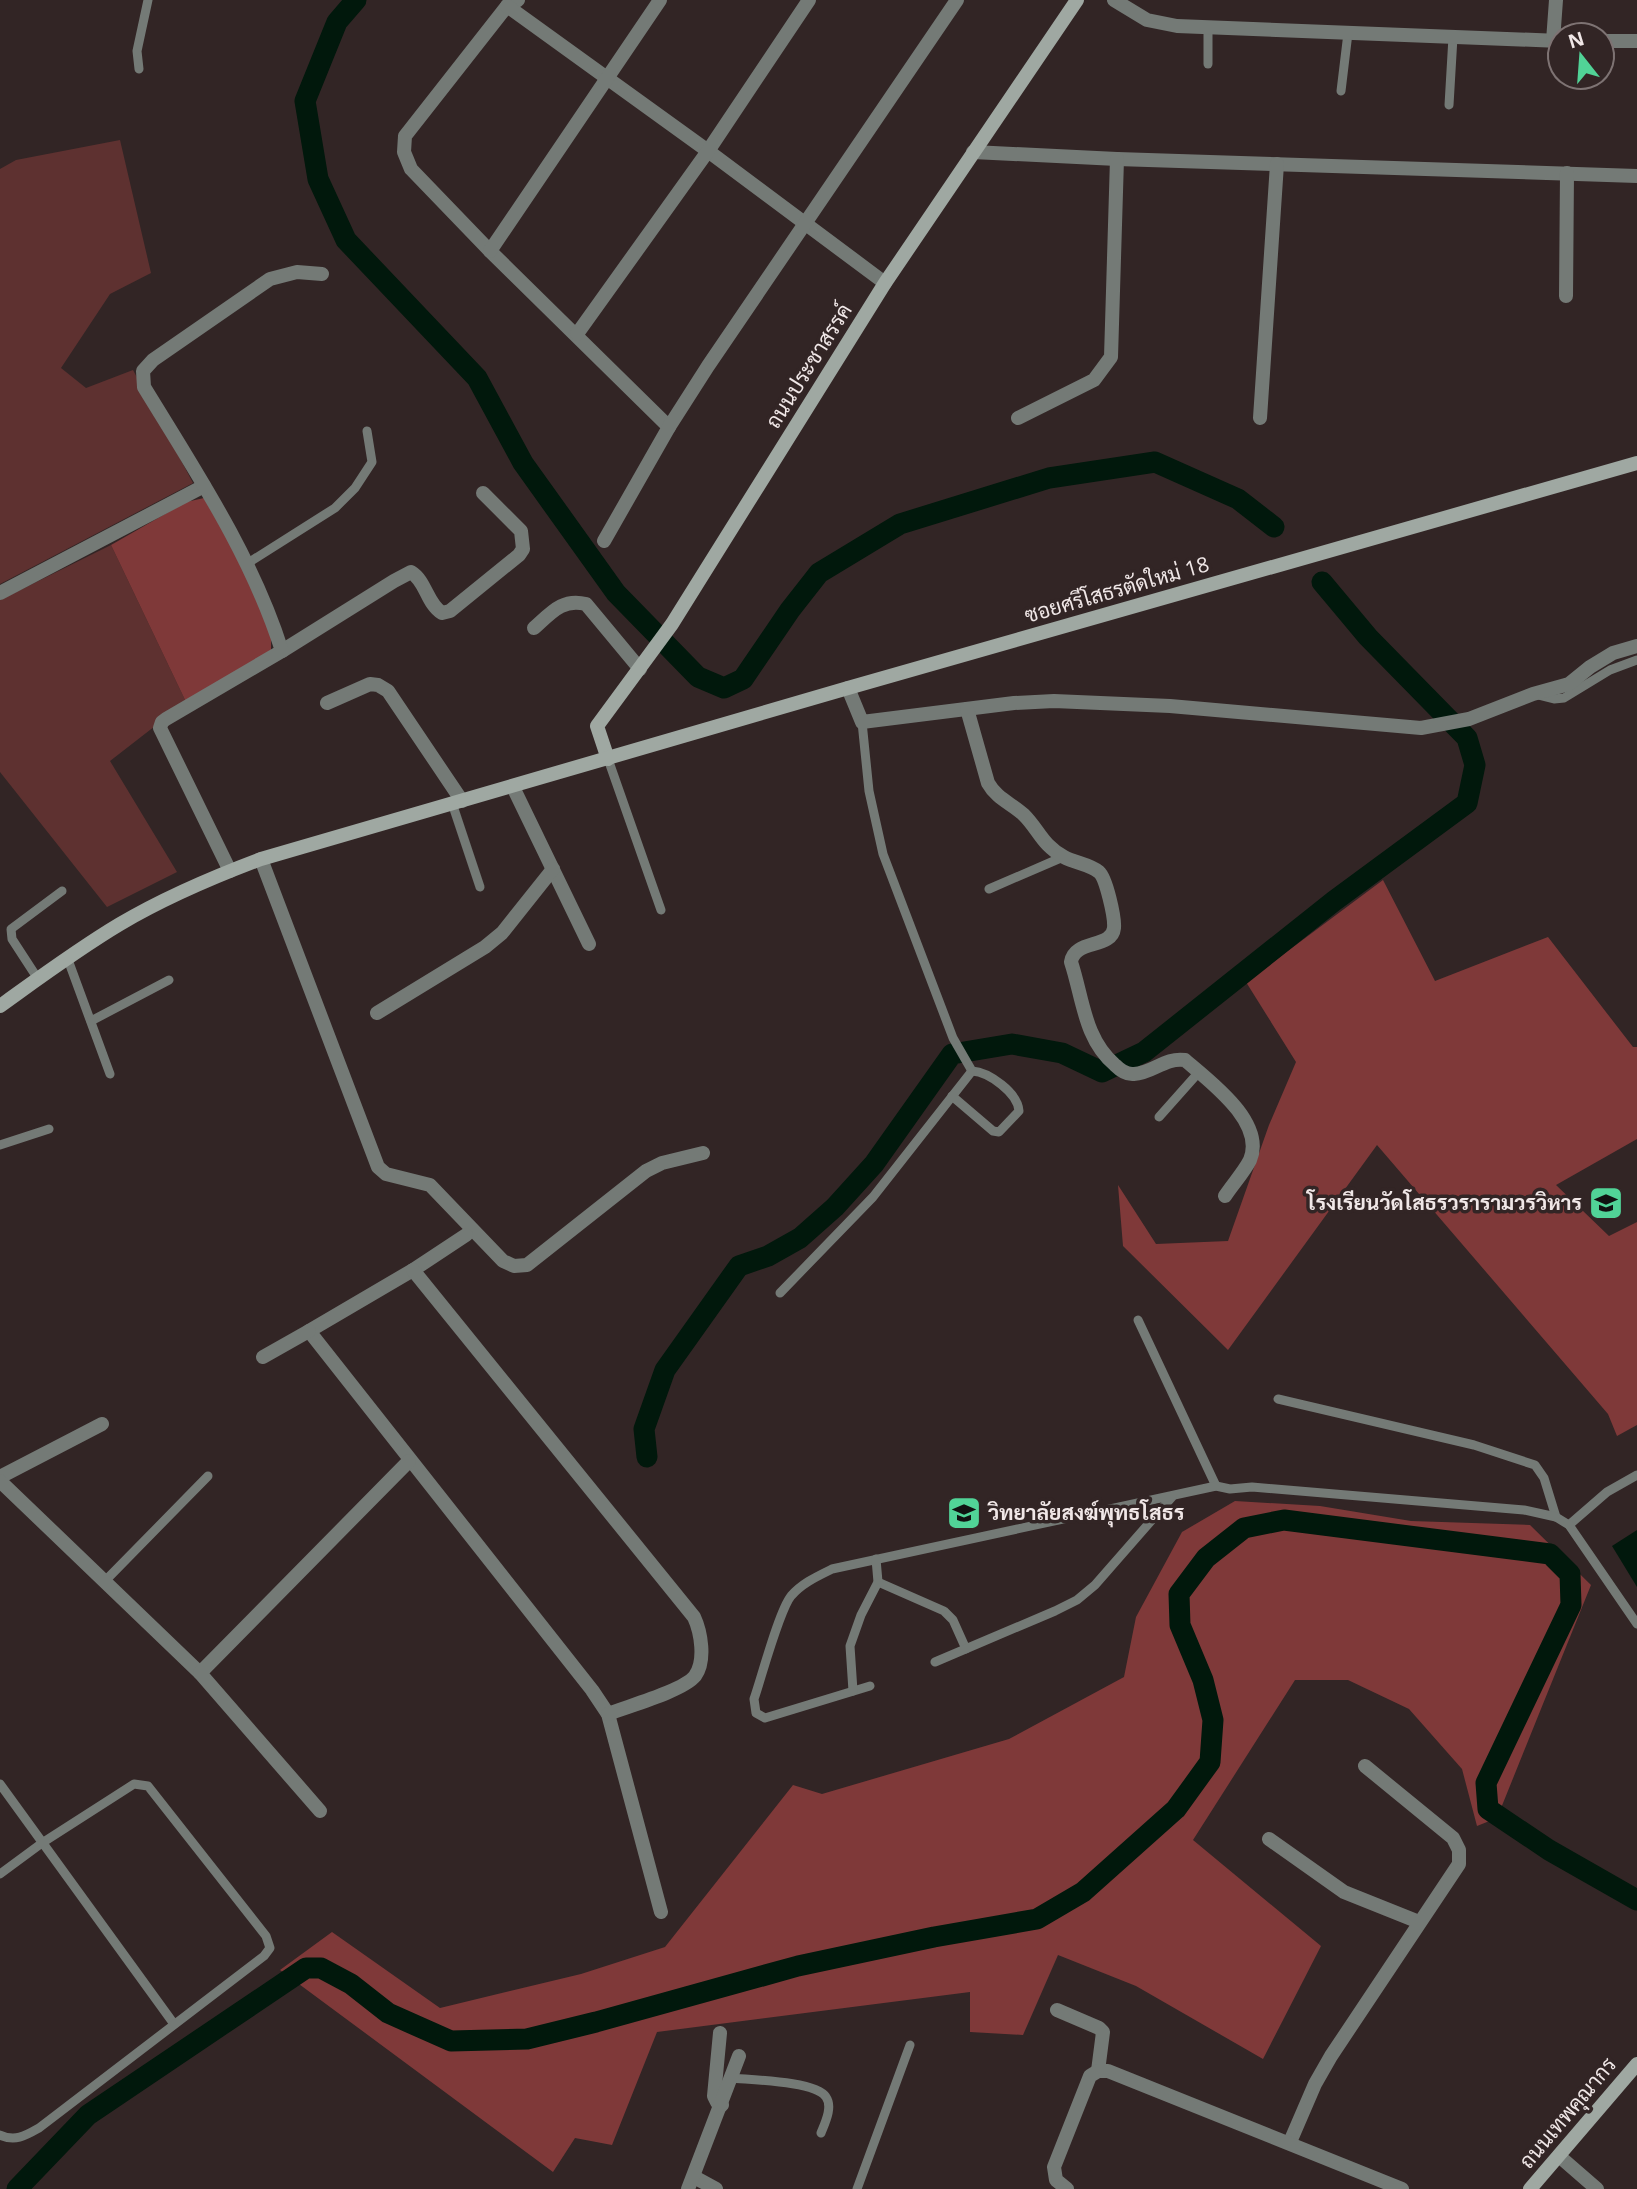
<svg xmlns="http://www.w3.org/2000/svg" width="1637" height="2189" viewBox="0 0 1637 2189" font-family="'Open Sans',Sarabun,sans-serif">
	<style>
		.green { fill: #5e3130 }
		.forest { fill: #7f3939 }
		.water { fill: #01180c }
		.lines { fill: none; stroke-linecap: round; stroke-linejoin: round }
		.canal { stroke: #01180c; stroke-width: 21 }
		.lane { stroke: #747a76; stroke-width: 9 }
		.street { stroke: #747a76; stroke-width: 14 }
		.secondary { stroke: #9fa8a2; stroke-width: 14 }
		.labels { text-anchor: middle; stroke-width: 7; stroke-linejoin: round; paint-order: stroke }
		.street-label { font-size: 21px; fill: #f0e7e7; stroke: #322525 }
		.poi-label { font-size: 21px; font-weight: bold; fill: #f0e7e7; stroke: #322525; text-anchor: end }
	</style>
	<rect width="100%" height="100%" fill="#322525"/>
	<!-- green -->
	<g class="green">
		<polygon points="120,140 151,273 110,294 61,368 86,388 133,370 193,483 0,584 0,169 16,160"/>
		<polygon points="111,545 186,702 110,761 177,872 107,907 0,772 0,600"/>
	</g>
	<!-- forest -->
	<g class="forest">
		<polygon points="204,498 237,555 271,632 271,651 186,702 111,545 186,502"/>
		<polygon points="1383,880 1435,981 1548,937 1633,1047 1637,1047 1637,1139 1556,1185 1609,1236 1637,1222 1637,1425 1617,1436 1608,1414 1377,1145 1228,1350 1123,1246 1118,1185 1156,1244 1228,1241 1269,1125 1296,1062 1246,982"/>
		<polygon points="1235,1501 1320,1506 1411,1521 1530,1525 1591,1585 1497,1818 1477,1826 1462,1769 1409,1709 1348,1680 1295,1680 1193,1840 1321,1946 1263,2059 1136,1986 1058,1955 1023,2035 970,2032 970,1992 657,2032 612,2145 575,2138 553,2172 280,1970 332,1932 440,2008 581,1974 665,1947 793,1785 822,1794 1009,1739 1124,1677 1136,1617 1182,1532"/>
	</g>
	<!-- water -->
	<polygon class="water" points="1637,1530 1637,1587 1612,1546"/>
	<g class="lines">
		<!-- canal -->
		<g class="canal">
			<polyline points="356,0 337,22 305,101 318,179 346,240 477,378 523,463 616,593 698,677 724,688 743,679 790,610 819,573 900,524 1049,478 1155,462 1238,499 1274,527"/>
			<polyline points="647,1457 644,1429 665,1370 739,1266 768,1256 800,1238 835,1207 874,1164 952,1054 1012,1044 1062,1053 1102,1072 1144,1052 1334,901 1467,803 1475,765 1467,738 1368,637 1322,582"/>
			<polyline points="17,2189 88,2115 306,1968 321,1968 351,1984 388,2013 451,2041 527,2039 596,2022 798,1966 934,1937 1037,1919 1083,1892 1176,1809 1210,1762 1213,1720 1203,1680 1180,1625 1179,1594 1206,1558 1244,1528 1284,1520 1550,1554 1570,1574 1571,1605 1486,1783 1488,1809 1549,1850 1637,1900"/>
		</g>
		<!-- lane -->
		<g class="lane">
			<polyline points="1208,28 1208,64"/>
			<polyline points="139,69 137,51 148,0"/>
			<polyline points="1341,91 1348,33"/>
			<polyline points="1449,105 1453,37"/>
			<polyline points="248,563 335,508 355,488 372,462 367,431"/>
			<polyline points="1538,695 1554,699 1564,698 1610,670 1637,660"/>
			<path d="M862 722 869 791 883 854 953 1038 972 1071C989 1072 1018 1093 1019 1111L999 1132 993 1131 952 1096"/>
			<polyline points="608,759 661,910"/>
			<polyline points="452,803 480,887"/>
			<polyline points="989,889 1063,857"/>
			<polyline points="67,957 110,1074"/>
			<polyline points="38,979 12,939 11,929 62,891"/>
			<polyline points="91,1021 169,980"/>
			<polyline points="1159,1117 1199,1072"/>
			<polyline points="0,1145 49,1129"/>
			<polyline points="780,1293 873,1197 972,1071"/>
			<polyline points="1138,1320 1216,1486"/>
			<polyline points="1278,1399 1474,1445 1535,1465 1544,1478 1556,1517"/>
			<polyline points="1569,1525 1607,1492 1637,1475"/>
			<polyline points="105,1581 208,1476"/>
			<polyline points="878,1582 944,1611 953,1620 966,1649"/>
			<polyline points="935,1662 1055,1611 1077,1600 1095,1585 1172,1497"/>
			<path d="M870 1686 765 1718 756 1713 754 1699C762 1676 779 1611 791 1596 802 1583 818 1576 832 1569L1216 1486 1230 1489 1252 1487 1524 1510 1556 1517 1569 1525 1637 1624"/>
			<polyline points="853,1691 850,1646 861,1615 878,1582 876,1559"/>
			<polyline points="0,1784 174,2024"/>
			<path d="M0 1874 42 1843 134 1784 148 1786 266 1936 270 1948 264 1956 39 2128C25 2136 15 2142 0 2135"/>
			<path d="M731 2078C750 2080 816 2081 826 2097 833 2107 825 2123 821 2133"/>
			<polyline points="857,2189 910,2045"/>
		</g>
		<!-- street -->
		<g class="street">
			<polyline points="518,0 507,6 405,136 404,152 411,169 490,251 669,427"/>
			<polyline points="1114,0 1147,20 1177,26 1560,41"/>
			<polyline points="507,6 708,151 885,283"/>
			<polyline points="1553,41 1556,0"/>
			<polyline points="1602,41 1637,41"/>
			<polyline points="973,152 1117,159 1637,176"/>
			<polyline points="490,251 660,0"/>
			<polyline points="1566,296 1567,173"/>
			<polyline points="577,334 708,151 809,0"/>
			<polyline points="1018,418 1094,380 1111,357 1117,159"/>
			<polyline points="1260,418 1277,164"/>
			<polyline points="604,541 669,427 708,366 957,0"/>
			<polyline points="0,593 204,486"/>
			<path d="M534 628C551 613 562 598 586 604L640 669"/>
			<path d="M282 651 394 581 411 572C426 581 427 604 442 613L450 611 519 555 523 549 521 531 483 493"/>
			<polyline points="848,688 862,722 1014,703 1054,701 1170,706 1421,728 1469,719 1533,694 1569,684 1590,667 1613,653 1637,646"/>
			<polyline points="327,703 370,684 378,685 388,691 462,801"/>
			<path d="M967 709 988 783C997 799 1011 803 1024 815 1039 830 1042 845 1064 857 1075 863 1089 864 1099 872 1106 878 1115 917 1114 928 1112 949 1074 939 1071 962 1083 998 1084 1039 1115 1065 1120 1070 1126 1075 1134 1074 1153 1073 1165 1057 1185 1060 1209 1081 1266 1122 1250 1160 1244 1172 1233 1184 1225 1196"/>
			<polyline points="513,787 589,944"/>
			<polyline points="261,859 378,1167 386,1174 430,1185 503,1261 514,1266 527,1265 646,1171 662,1163 703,1153"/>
			<path d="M230 871 160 728 162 722 166 719 282 651C252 556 196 472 144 387L143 371 153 360 270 279 297 272 322 274"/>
			<polyline points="377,1013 485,947 502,933 553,869"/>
			<polyline points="466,1235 413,1270 309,1331 592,1690 608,1714 661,1912"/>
			<path d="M413 1270 694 1617C701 1632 706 1661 695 1676 683 1691 628 1706 608 1714"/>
			<polyline points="263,1357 309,1331"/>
			<polyline points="0,1477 102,1424"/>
			<polyline points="0,1481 200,1673"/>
			<polyline points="320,1811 200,1673 409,1461"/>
			<polyline points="1269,1839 1344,1892 1419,1922"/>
			<polyline points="1057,2010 1099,2028 1103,2032 1098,2071"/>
			<polyline points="720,2033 714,2096 717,2102 722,2105"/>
			<polyline points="1290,2142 1315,2084 1331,2056 1459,1864 1459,1850 1453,1838 1365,1766"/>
			<polyline points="1559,2156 1597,2189"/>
			<polyline points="694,2177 716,2189"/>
			<polyline points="688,2189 739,2056"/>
			<polyline points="1067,2189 1056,2180 1054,2167 1090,2076 1098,2071 1108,2071 1402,2189"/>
		</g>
		<!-- secondary -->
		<g class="secondary">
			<polyline points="608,759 597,726 672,624 885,283 1077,0"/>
			<path d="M0 1006C39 978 78 949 120 924 164 898 213 877 261 859L848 688 1637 463"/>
			<polyline points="1530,2189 1637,2064"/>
		</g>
	</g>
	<!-- icons -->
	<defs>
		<g id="school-square" transform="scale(1.75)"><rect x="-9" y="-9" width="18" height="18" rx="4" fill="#51d397" stroke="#322525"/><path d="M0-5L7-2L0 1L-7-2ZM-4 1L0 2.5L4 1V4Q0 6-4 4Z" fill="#111"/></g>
		<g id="university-square" transform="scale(1.75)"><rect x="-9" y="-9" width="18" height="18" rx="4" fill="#51d397" stroke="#322525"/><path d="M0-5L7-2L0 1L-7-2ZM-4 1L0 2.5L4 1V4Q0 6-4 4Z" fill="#111"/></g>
	</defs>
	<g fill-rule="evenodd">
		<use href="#school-square" x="1606" y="1203"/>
		<use href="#university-square" x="964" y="1513"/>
	</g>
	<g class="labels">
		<!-- street labels -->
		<g class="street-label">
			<text transform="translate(809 366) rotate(-58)" y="7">ถนนประชาสรรค์</text>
			<text transform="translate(1117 590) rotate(-16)" y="7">ซอยศรีโสธรตัดใหม่ 18</text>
			<text transform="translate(1568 2113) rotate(-50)" y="7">ถนนเทพคุณากร</text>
		</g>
		<!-- poi labels -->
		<g class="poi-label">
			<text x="1582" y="1210">โรงเรียนวัดโสธรวรารามวรวิหาร</text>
			<text x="988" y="1520" text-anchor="start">วิทยาลัยสงฆ์พุทธโสธร</text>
		</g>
	</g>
	<!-- north arrow -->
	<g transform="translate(1581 56) rotate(343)"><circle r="33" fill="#322525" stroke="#7e7373" stroke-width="2"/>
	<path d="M0-5L12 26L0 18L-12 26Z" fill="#51d397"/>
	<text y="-10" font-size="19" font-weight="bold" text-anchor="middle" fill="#f0e7e7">N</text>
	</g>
</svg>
